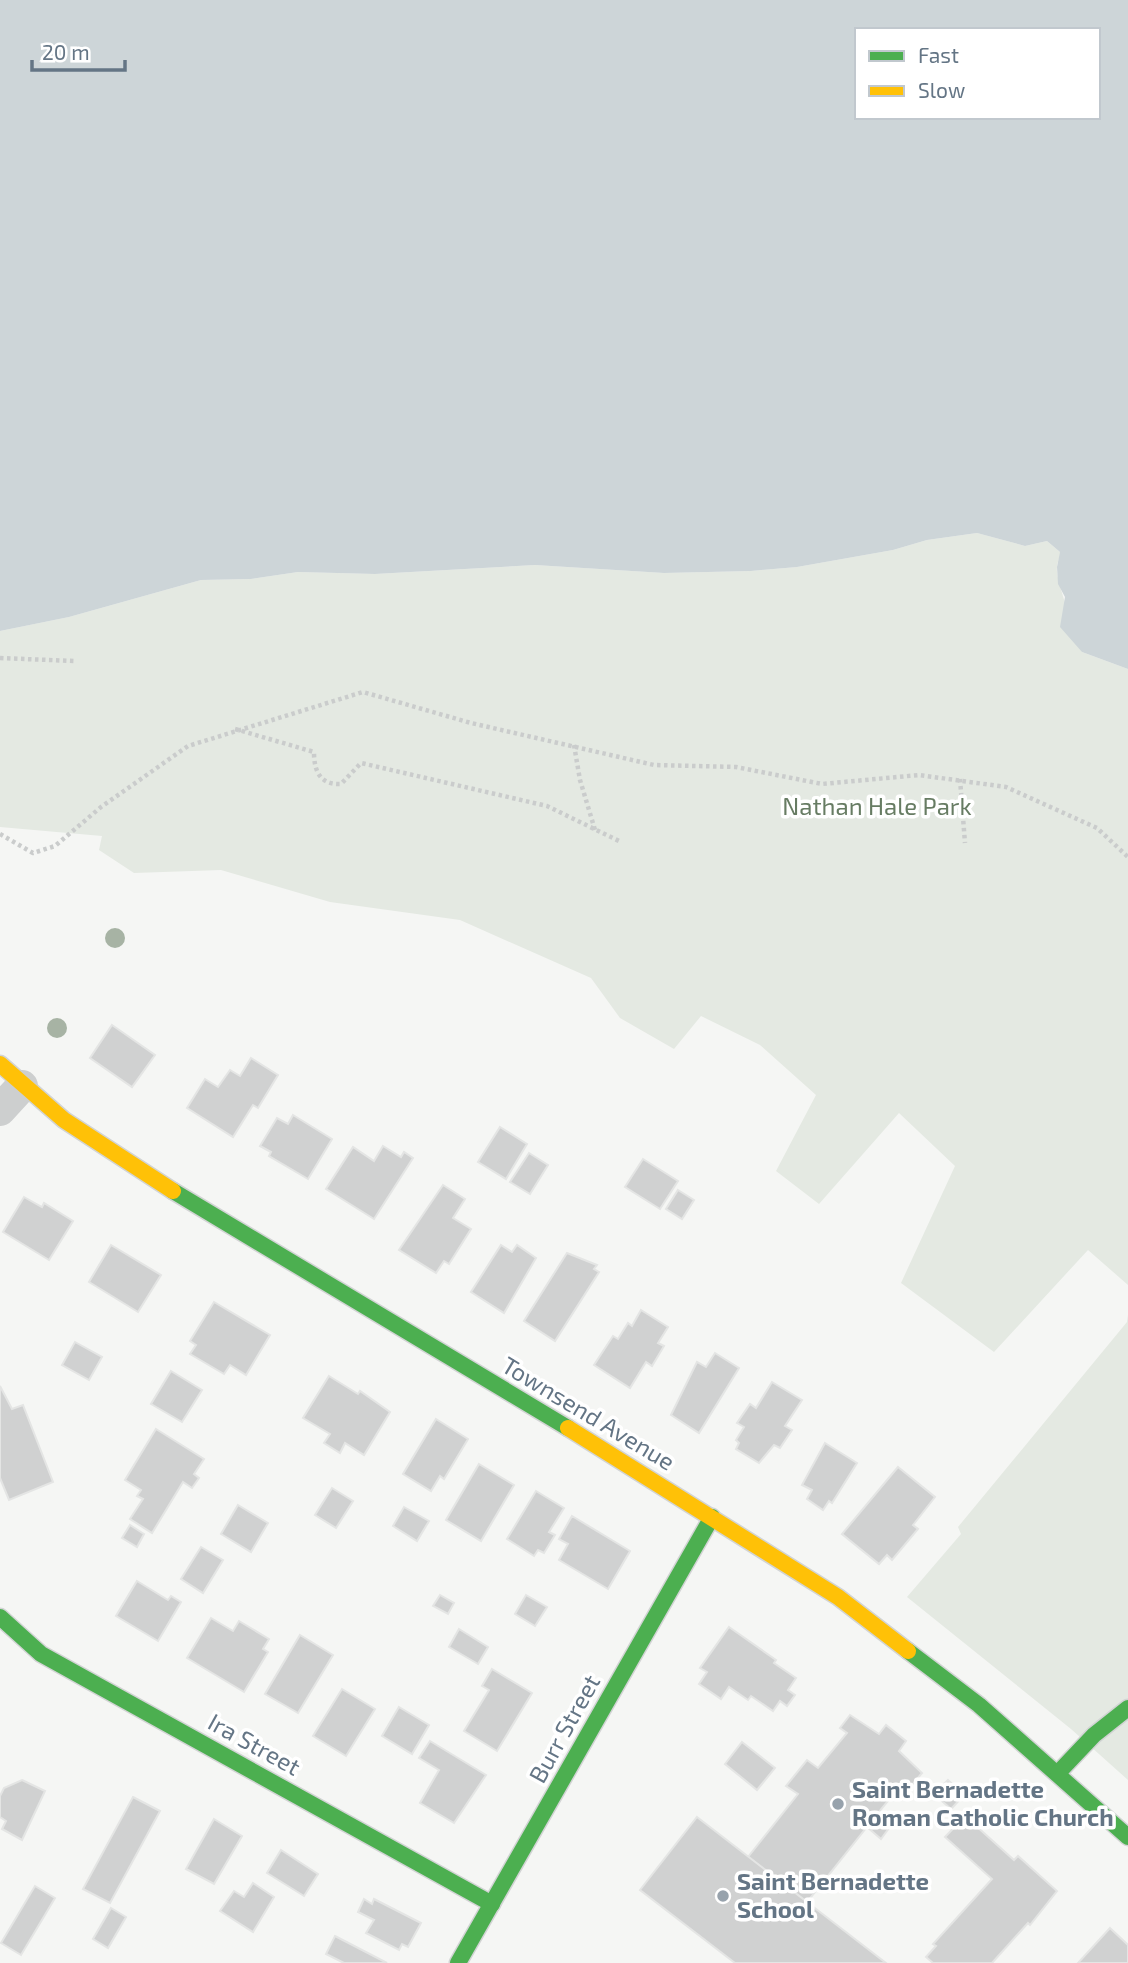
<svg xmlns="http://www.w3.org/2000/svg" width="1128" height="1963" viewBox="0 0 1128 1963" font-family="'Exo 2',sans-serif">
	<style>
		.green { fill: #e4e9e2 }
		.water { fill: #cdd5d8; fill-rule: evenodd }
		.building { fill: #d0d1d1; stroke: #e4e5e4; stroke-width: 2 }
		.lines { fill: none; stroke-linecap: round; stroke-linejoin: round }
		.fast-casing { stroke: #d2d4d4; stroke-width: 19 }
		.slow-casing { stroke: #d2d4d4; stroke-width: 19 }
		.path { stroke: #cacccc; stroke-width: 4.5; stroke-dasharray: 3.5 3.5; stroke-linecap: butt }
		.street { stroke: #cdcfcf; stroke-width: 32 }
		.fast { stroke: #4caf50; stroke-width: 16 }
		.slow { stroke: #ffc107; stroke-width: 16 }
		.tree { fill: #a7b3a4 }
		.poi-dot { fill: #97a2ac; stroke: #fff; stroke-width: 2.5 }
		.labels { text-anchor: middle; stroke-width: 7; stroke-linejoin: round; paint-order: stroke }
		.park-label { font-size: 24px; fill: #677c63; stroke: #fff }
		.street-label { font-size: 24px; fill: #647585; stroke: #fff }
		.poi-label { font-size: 24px; font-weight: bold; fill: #647585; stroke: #fff; text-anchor: start }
	</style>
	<rect width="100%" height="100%" fill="#f5f6f4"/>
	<!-- green -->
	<g class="green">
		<path d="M977 533 1025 546 1047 541 1060 552C1060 558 1057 562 1057 568 1055 579 1077 636 1082 652L1128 669V1285L1088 1250 994 1352 901 1283 955 1166 899 1113 819 1204 776 1171 816 1095 760 1045 701 1016 674 1049 620 1018 591 978 460 920 330 902 221 870 134 873 99 850 102 836 0 827V631L69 617 201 580 251 579 298 572 375 574 535 565 664 573 751 571 797 567 893 550 927 540Z"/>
		<polygon points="1128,1315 1128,1780 1071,1729 907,1597 961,1534 958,1527 1127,1322"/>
	</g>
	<!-- water -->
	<path class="water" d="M0 0H1128V669L1082 652 1060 627 1065 597 1058 584 1057 567 1060 552 1047 541 1025 546 977 533 927 540 893 550 797 567 751 571 664 573 535 565 375 574 298 572 251 579 201 580 69 617 0 631ZM857 30H1098V117H857Z"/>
	<!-- building -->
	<g class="building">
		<polygon points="112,1025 155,1055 132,1087 90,1058"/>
		<polygon points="251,1058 278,1075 258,1108 253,1105 233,1137 187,1108 205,1079 218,1087 230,1070 240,1076"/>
		<polygon points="293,1115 332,1139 308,1179 269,1156 271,1152 260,1146 277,1118 288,1124"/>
		<polygon points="500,1127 527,1144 506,1179 478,1162"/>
		<polygon points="383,1146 401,1157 404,1152 413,1158 374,1219 326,1189 353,1147 374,1161"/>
		<polygon points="529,1153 548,1165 530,1194 510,1182"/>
		<polygon points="643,1159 678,1181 660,1209 625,1187"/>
		<polygon points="443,1185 465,1199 453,1218 471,1229 449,1264 444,1261 436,1273 399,1250"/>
		<polygon points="678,1190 694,1200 682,1219 666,1209"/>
		<polygon points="24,1197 42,1207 44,1203 73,1221 49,1260 3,1232"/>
		<polygon points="111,1245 161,1275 138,1312 89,1282"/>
		<polygon points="501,1245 512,1252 517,1245 536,1258 504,1313 471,1292"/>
		<polygon points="567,1253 597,1265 594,1269 599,1272 555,1341 524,1321"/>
		<polygon points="214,1302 270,1335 246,1375 230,1365 224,1374 190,1354 196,1345 190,1341"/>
		<polygon points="641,1310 668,1327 658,1343 664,1346 652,1366 646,1362 630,1388 594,1365 613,1336 618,1339 628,1323 632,1326"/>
		<polygon points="75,1342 102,1357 89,1380 62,1365"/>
		<polygon points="715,1353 739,1368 699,1433 671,1415 697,1362 706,1367"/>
		<polygon points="171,1371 202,1390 182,1422 151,1404"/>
		<polygon points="329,1376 358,1394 360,1391 390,1412 364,1455 345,1443 340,1453 324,1443 330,1434 303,1418"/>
		<polygon points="772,1382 802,1400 785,1426 792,1430 780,1448 774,1445 759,1463 736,1449 739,1443 736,1440 744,1427 737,1423 750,1404 756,1408"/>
		<polygon points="0,1386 12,1409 23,1405 53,1482 9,1500 0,1478"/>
		<polygon points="436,1419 468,1439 444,1479 440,1476 431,1491 403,1474"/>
		<polygon points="156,1429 204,1459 194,1474 199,1478 192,1488 183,1482 152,1533 130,1519 143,1499 137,1496 141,1490 125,1480"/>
		<polygon points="825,1443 857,1463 832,1503 829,1501 823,1510 807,1499 812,1490 802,1485"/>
		<polygon points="479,1464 514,1485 481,1541 446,1520"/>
		<polygon points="898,1467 935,1497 913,1525 918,1529 892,1560 887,1555 879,1564 842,1534"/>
		<polygon points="332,1488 353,1501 336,1528 315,1515"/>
		<polygon points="536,1491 564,1508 549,1532 555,1535 544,1553 538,1550 534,1556 507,1539"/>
		<polygon points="238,1505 268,1523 251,1552 221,1534"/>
		<polygon points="404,1507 429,1521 417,1541 393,1526"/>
		<polygon points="572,1516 630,1551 608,1589 559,1560 568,1544 559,1539"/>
		<polygon points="130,1525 144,1534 137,1547 122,1538"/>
		<polygon points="201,1547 223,1560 203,1593 181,1579"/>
		<polygon points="137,1581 168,1600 171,1596 181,1602 158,1641 116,1616"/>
		<polygon points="440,1595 454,1603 448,1614 433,1606"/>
		<polygon points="526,1595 547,1607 535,1626 515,1614"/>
		<polygon points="211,1618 233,1631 239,1621 269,1639 263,1649 268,1652 244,1692 187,1658"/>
		<polygon points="729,1627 776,1660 774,1663 796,1678 788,1690 795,1695 787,1706 780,1701 773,1711 751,1696 748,1700 729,1687 721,1699 699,1684 707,1672 700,1668"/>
		<polygon points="459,1629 488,1647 478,1664 449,1647"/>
		<polygon points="300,1635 333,1655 298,1713 265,1694"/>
		<polygon points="492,1669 532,1693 497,1751 464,1731 489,1690 482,1686"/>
		<polygon points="342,1689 375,1709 346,1756 313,1736"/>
		<polygon points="399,1707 429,1725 412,1754 382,1736"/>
		<polygon points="850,1715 879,1734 886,1725 906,1741 899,1751 922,1773 912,1785 905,1780 878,1813 892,1824 881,1839 867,1827 807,1902 748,1857 798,1794 786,1786 807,1760 818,1768 847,1733 840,1728"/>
		<polygon points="430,1741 486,1775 454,1823 420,1803 439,1770 419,1758"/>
		<polygon points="742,1742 775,1768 757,1790 725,1764"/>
		<polygon points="22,1780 45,1791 22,1840 2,1829 6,1821 0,1817 0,1796 4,1788"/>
		<polygon points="948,1780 964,1795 951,1809 934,1794"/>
		<polygon points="133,1797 160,1811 110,1903 83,1889"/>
		<polygon points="965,1816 1014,1860 1018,1856 1057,1891 1030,1925 1028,1923 992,1963 933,1963 926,1957 936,1946 933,1944 992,1879 945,1837"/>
		<polygon points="697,1817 807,1902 886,1963 735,1963 640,1890"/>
		<polygon points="214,1819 242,1836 214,1884 186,1869"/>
		<polygon points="281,1850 318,1874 304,1896 267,1873"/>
		<polygon points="253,1883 274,1897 253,1932 220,1911 234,1891 244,1897"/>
		<polygon points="35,1886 55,1898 21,1955 1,1943"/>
		<polygon points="364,1899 372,1904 374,1899 421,1923 408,1947 402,1944 399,1950 366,1933 374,1920 358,1912"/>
		<polygon points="111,1908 126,1917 108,1948 93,1939"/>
		<polygon points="1110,1928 1128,1945 1128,1963 1078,1963"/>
		<polygon points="335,1936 387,1963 344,1963 326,1954"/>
	</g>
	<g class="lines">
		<!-- fast casing -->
		<g class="fast-casing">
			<g id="fast">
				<polyline points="173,1191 568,1428"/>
				<polyline points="0,1617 41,1654 492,1904"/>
				<polyline points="908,1651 979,1705 1128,1837"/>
				<polyline points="1058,1773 1094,1735 1128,1708"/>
				<polyline points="458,1963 712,1517"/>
			</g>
		</g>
		<!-- slow casing -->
		<g class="slow-casing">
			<g id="slow">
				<polyline points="0,1064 64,1120 173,1191"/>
				<polyline points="568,1428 838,1597 908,1651"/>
			</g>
		</g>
		<!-- path -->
		<g class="path">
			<polyline points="0,658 74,661"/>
			<path d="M235 729 314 752C314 771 320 785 341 784L361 763 547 806 619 841"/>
			<polyline points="574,745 580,780 595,830"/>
			<polyline points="960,779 965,843"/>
			<polyline points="0,834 33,853 55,846 101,807 188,746 363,692 471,723 654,765 736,767 822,784 919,775 1006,787 1097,828 1128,857"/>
		</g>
		<!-- street -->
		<polyline class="street" points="0,1110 22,1086"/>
		<!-- fast -->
		<use href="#fast" class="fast"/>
		<!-- slow -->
		<use href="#slow" class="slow"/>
	</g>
	<!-- trees -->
	<g class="tree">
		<circle cx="115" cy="938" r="10"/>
		<circle cx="57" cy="1028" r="10"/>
	</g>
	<!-- markers -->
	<g class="poi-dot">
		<circle cx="838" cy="1804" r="7"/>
		<circle cx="723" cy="1896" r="7"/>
	</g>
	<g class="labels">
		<!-- park labels -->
		<g class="park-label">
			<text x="877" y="815">Nathan Hale Park</text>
		</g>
		<!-- street labels -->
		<g class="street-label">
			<text transform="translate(588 1414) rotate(31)" y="8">Townsend Avenue</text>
			<text transform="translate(565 1729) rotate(-61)" y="8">Burr Street</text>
			<text transform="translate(254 1745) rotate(29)" y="8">Ira Street</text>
		</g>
		<!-- poi labels -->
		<g class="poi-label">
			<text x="852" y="1798">Saint Bernadette<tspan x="852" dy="28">Roman Catholic Church</tspan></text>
			<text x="737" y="1890">Saint Bernadette<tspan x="737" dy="28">School</tspan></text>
		</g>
	</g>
	<!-- legend -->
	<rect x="855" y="28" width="245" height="91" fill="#ffffff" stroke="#c1c8ce" stroke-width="2"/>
	<rect x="869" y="51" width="35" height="10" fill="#4caf50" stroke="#c1c8ce" stroke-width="2"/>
	<text x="918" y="63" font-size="21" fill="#647585">Fast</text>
	<rect x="869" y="86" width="35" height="10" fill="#ffc107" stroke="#c1c8ce" stroke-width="2"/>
	<text x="918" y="98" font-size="21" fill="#647585">Slow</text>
	<!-- scale -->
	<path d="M32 60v10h93v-10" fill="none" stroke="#647585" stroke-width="3.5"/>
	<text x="42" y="60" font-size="21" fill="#647585" stroke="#ffffff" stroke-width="5" paint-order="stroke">20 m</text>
</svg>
